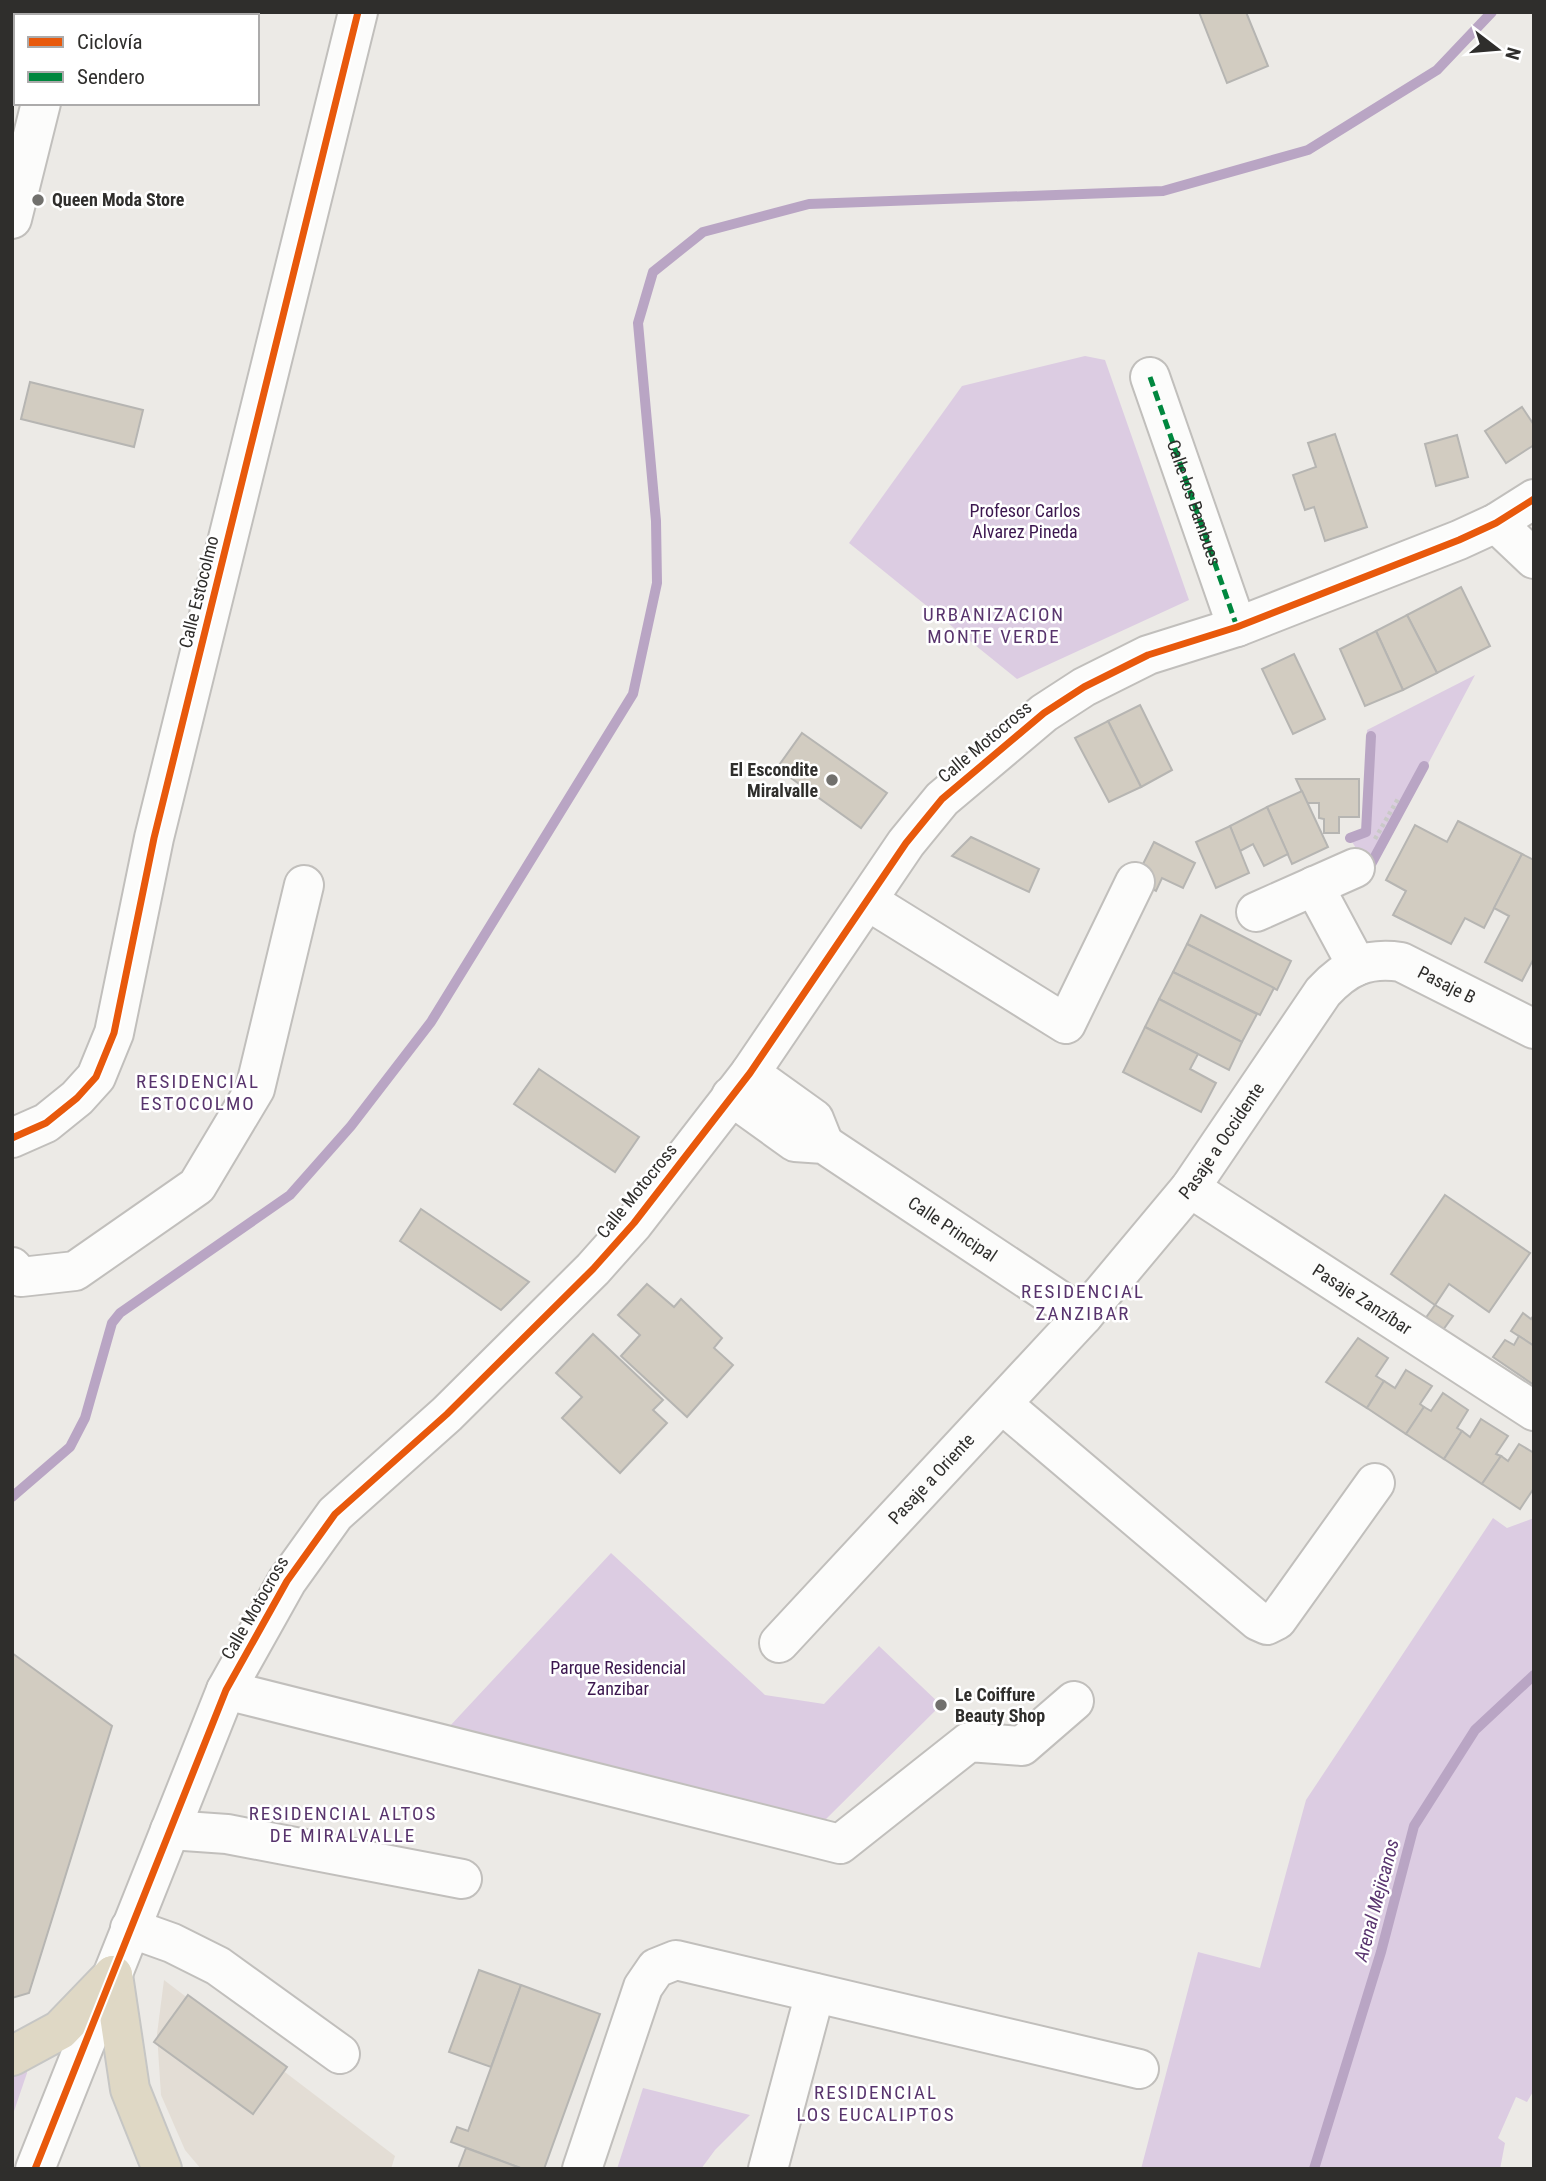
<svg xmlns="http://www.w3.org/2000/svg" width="1546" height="2181" viewBox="0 0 1546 2181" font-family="'Roboto Condensed',sans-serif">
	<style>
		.built { fill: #e3ddd5 }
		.green { fill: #dccce2 }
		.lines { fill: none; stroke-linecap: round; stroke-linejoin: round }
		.stream { stroke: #b9a5c4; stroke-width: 10 }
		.building { fill: #d2ccc1; stroke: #b6b5b2; stroke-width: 2 }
		.minor-casing { stroke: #c1bfbc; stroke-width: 42 }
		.highway-casing { stroke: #c6c6c4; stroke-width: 42 }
		.path { stroke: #c9c9c7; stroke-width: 4.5; stroke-dasharray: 3.5 3.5; stroke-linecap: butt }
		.minor { stroke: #fcfcfb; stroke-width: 38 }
		.highway { stroke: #dfd8c5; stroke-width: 38 }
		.quiet { stroke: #00873e; stroke-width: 5; stroke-dasharray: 10 5; stroke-linecap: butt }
		.cycleway-casing { stroke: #fff; stroke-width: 11 }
		.cycleway { stroke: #e8590c; stroke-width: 7 }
		.poi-dot { fill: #71706d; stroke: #fff; stroke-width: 2.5 }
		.labels { text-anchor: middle; stroke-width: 5; stroke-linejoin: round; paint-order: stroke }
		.poi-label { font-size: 18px; font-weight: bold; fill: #2f2e2c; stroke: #fff; text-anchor: start }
		.street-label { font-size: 18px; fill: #2f2e2c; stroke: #fff }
		.park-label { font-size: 18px; fill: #3b164e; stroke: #fff }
		.neighbourhood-label { font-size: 19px; letter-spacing: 2px; fill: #58346d; stroke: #fff }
		.water-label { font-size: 19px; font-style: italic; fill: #5a3570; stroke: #fff }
	</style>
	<rect width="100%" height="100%" fill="#eceae6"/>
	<!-- built -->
	<polygon class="built" points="164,1980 395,2156 391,2169 201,2169 185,2150 161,2095 157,2034"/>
	<!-- green -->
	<g class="green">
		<polygon points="1085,356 1105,360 1189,600 1017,679 849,543 962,386"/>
		<polygon points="1475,675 1371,872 1349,837 1364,830 1367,730"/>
		<polygon points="1493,1518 1507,1528 1534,1518 1534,2090 1527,2102 1516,2097 1498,2138 1505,2143 1500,2169 1141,2169 1198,1952 1260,1968 1306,1800"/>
		<polygon points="611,1553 765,1695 824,1704 879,1646 941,1705 824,1821 449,1727"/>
		<polygon points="12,2067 27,2070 27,2073 12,2117"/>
		<polygon points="643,2088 750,2115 715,2150 701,2169 617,2169"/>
	</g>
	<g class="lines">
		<!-- stream -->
		<g class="stream">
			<polyline points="1350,838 1366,832 1371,736"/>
			<polyline points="1367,867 1370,866 1424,766"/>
			<polyline points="12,1497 70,1447 85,1418 112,1323 120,1313 290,1195 351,1126 431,1022 633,694 657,583 656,521 638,323 653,272 703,232 809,204 1163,191 1308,150 1437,70 1492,12"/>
			<polyline points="1314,2169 1381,1952 1414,1826 1475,1730 1534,1675"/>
		</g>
	</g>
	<!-- building -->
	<g class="building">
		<polygon points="1199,12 1246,12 1268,66 1227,83"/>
		<polygon points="30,382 143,410 134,447 21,419"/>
		<polygon points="1522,407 1534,425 1534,445 1506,463 1485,431"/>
		<polygon points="1335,434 1367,527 1325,541 1314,507 1305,510 1293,475 1316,467 1308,443"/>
		<polygon points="1457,435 1468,477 1436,486 1425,444"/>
		<polygon points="1461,587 1490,646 1437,673 1407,615"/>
		<polygon points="1407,615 1437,673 1403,690 1376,631"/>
		<polygon points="1376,631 1403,690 1365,706 1340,649"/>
		<polygon points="1294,654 1325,719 1293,734 1262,669"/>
		<polygon points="1140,705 1172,770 1141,787 1108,721"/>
		<polygon points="1108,721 1141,787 1109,802 1075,738"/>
		<polygon points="802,733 887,793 861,828 777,768"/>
		<polygon points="1296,779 1359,779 1359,817 1339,817 1339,833 1324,833 1324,819 1319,818 1319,803 1307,803"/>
		<polygon points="1302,791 1328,847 1292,864 1267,807"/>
		<polygon points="1267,807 1288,854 1264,866 1253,844 1240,851 1230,826"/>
		<polygon points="1458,821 1522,854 1484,928 1465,918 1451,944 1393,915 1406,891 1386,880 1415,825 1447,842"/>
		<polygon points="1230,826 1249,873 1216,888 1196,842"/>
		<polygon points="971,837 1039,869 1029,892 952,856"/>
		<polygon points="1154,842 1195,863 1183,888 1162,878 1156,891 1135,880"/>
		<polygon points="1522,854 1534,860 1534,958 1522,981 1485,962 1509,916 1494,908"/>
		<polygon points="1201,915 1291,961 1277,990 1187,944"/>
		<polygon points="1187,944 1274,988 1260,1015 1173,972"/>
		<polygon points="1173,972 1257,1014 1242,1042 1159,999"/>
		<polygon points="1159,999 1242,1042 1229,1070 1145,1027"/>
		<polygon points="1145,1027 1198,1054 1190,1069 1216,1083 1201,1112 1123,1072"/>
		<polygon points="539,1069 639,1137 615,1172 514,1104"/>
		<polygon points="1445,1195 1530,1253 1489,1312 1449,1284 1435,1305 1391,1274"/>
		<polygon points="421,1209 529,1282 501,1310 400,1241"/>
		<polygon points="647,1284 674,1307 681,1299 722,1338 714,1348 733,1365 687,1417 621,1356 640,1335 618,1315"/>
		<polygon points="1435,1305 1453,1316 1443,1330 1425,1319"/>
		<polygon points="1523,1313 1531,1319 1534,1315 1534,1346 1511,1331"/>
		<polygon points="593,1334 663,1400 653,1410 667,1423 620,1473 562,1418 582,1397 556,1373"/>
		<polygon points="1519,1336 1534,1346 1534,1385 1493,1357 1505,1340 1514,1345"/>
		<polygon points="1358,1338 1388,1358 1376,1376 1384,1381 1367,1408 1326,1382"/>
		<polygon points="1406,1370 1432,1386 1420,1404 1424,1407 1406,1434 1367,1408 1384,1381 1395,1388"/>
		<polygon points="1443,1393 1468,1410 1457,1428 1462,1431 1444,1459 1406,1434 1424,1407 1431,1411"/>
		<polygon points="1481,1419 1508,1436 1496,1454 1501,1456 1482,1484 1444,1459 1462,1431 1470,1437"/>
		<polygon points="1519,1444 1534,1453 1534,1488 1520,1509 1482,1484 1501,1456 1508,1461"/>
		<polygon points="12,1653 112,1726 29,1993 12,1998"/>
		<polygon points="479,1970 521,1985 491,2067 449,2052"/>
		<polygon points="521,1985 600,2014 544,2169 523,2169 451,2142 457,2127 468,2131"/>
		<polygon points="188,1995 287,2067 253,2114 154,2042"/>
		<polygon points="466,2148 523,2169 458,2169"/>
	</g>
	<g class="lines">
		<!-- minor casing -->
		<g class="minor-casing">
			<g id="minor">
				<polyline points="62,16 63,12"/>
				<polyline points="12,219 41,103"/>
				<path id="s1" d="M1150 377 1237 627"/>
				<polyline points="1496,523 1534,559"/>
				<polyline points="1314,886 1357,966"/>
				<polyline points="868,901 1066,1024 1135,882"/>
				<polyline points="1256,912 1355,868"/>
				<polyline points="750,1073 814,1119 824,1144"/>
				<path id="s2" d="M731 1096 795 1142 824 1144 1083 1316"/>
				<polyline points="12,1138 46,1123 77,1098 96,1077 114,1033 154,838 358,12"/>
				<path id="s3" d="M1190 1188 1534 1411"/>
				<polyline points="12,1267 21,1277 75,1271 197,1186 255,1089 304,885"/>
				<polyline points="1002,1404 1258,1621 1267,1625 1277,1620 1375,1483"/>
				<path id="s4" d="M779 1643 1083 1316 1190 1188 1323 992C1346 967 1367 957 1401 962L1534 1029"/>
				<polyline points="226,1690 840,1844 969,1742 1022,1746 1074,1701"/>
				<polyline points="170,1830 227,1834 462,1879"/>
				<polyline points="130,1928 172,1943 218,1966 340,2054"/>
				<polyline points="35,2169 226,1690 287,1581 335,1514 447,1414 593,1269 634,1223 750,1073 906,843 942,799 1044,713 1084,687 1148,655 1237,627 1459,540 1496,523 1534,499"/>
				<polyline points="582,2169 643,1987 656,1968 676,1960 1139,2069"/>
				<polyline points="768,2169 815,1993"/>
			</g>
		</g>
		<!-- highway casing -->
		<g class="highway-casing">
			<g id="highway">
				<polyline points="113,1975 130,2089 162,2169"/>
				<polyline points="12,2056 60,2030 113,1975"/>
			</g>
		</g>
		<!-- path -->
		<polyline class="path" points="1375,839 1399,797"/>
		<!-- minor -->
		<use href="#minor" class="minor"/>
		<!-- highway -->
		<use href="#highway" class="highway"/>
		<!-- quiet -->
		<polyline class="quiet" points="1150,377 1237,627"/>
		<!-- cycleway casing -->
		<g class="cycleway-casing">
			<g id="cycleway">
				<polyline points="12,1138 46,1123 77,1098 96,1077 114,1033 154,838 358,12"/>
				<polyline points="35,2169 226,1690 287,1581 335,1514 447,1414 593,1269 634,1223 750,1073 906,843 942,799 1044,713 1084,687 1148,655 1237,627 1459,540 1496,523 1534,499"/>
			</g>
		</g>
		<!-- cycleway -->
		<use href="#cycleway" class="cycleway"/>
	</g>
	<!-- markers -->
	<g class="poi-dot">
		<circle cx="38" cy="200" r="7"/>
		<circle cx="832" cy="780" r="7"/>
		<circle cx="941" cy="1705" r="7"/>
	</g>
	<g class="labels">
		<!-- poi labels -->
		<g class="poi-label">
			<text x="52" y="206">Queen Moda Store</text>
			<text x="818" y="776" text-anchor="end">El Escondite<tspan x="818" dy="21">Miralvalle</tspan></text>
			<text x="955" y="1701">Le Coiffure<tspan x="955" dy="21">Beauty Shop</tspan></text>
		</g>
		<!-- street labels -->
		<g class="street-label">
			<text dy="6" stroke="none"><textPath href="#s1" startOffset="133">Calle los Bambues</textPath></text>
			<text transform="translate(199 592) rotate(-76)" y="6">Calle Estocolmo</text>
			<text transform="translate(985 742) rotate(-40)" y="6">Calle Motocross</text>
			<text dy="6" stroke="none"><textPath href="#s4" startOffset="989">Pasaje B</textPath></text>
			<text dy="6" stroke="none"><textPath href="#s4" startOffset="670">Pasaje a Occidente</textPath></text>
			<text transform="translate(637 1191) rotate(-51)" y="6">Calle Motocross</text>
			<text dy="6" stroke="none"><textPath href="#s2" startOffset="262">Calle Principal</textPath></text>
			<text dy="6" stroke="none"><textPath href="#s3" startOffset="205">Pasaje Zanzíbar</textPath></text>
			<text dy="6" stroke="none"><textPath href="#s4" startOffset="224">Pasaje a Oriente</textPath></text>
			<text transform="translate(255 1608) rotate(-60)" y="6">Calle Motocross</text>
		</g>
		<!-- park labels -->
		<g class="park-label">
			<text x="1025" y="517">Profesor Carlos<tspan x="1025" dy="21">Alvarez Pineda</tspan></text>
			<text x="618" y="1674">Parque Residencial<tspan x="618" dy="21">Zanzibar</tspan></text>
		</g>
		<!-- neighbourhood labels -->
		<g class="neighbourhood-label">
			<text x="994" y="621">URBANIZACION<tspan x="994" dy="22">MONTE VERDE</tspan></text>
			<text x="198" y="1088">RESIDENCIAL<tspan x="198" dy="22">ESTOCOLMO</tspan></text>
			<text x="1083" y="1298">RESIDENCIAL<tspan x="1083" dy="22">ZANZIBAR</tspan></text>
			<text x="343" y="1820">RESIDENCIAL ALTOS<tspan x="343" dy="22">DE MIRALVALLE</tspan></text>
			<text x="876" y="2099">RESIDENCIAL<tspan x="876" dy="22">LOS EUCALIPTOS</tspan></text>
		</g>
		<!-- water labels -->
		<g class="water-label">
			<text transform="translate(1376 1900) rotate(-75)" y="7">Arenal Mejicanos</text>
		</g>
	</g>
	<!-- border -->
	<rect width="1546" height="2181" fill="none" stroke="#2f2e2c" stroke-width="28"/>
	<!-- legend -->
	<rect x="14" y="14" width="245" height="91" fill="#ffffff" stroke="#acabab" stroke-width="2"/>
	<rect x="28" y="37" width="35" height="10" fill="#e8590c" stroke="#acabab" stroke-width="2"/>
	<text x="77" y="49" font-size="21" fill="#2f2e2c">Ciclovía</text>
	<rect x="28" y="72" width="35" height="10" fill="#00873e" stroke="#acabab" stroke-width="2"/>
	<text x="77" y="84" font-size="21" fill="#2f2e2c">Sendero</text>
	<!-- north arrow -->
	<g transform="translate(1497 49) rotate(106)" stroke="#ffffff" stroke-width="5" paint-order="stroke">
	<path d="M0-5L12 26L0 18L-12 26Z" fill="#2f2e2c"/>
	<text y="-10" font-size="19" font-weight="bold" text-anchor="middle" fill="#2f2e2c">N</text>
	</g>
</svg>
